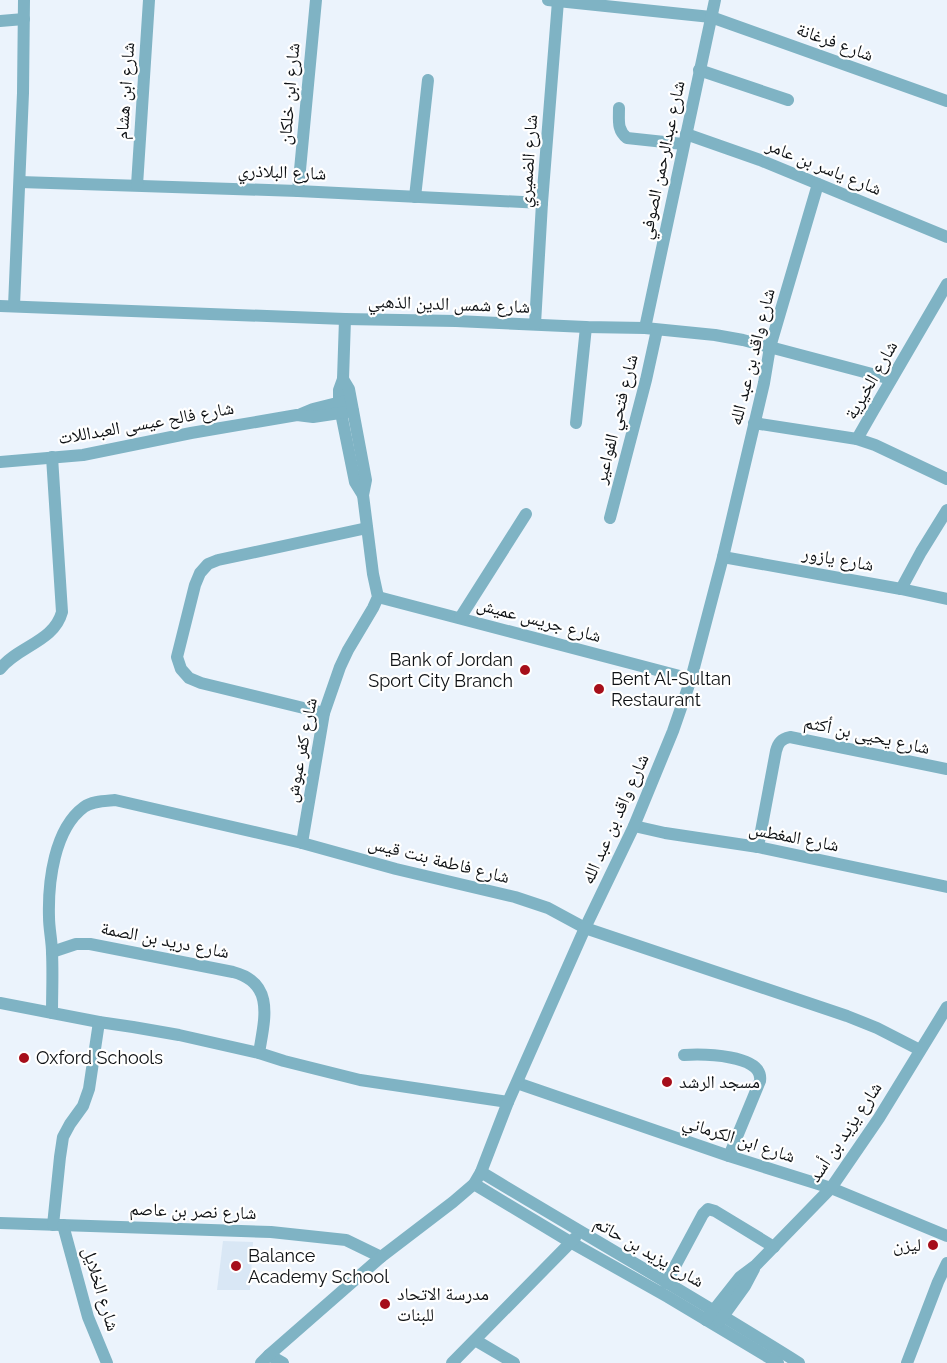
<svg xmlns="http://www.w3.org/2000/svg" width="947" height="1363" viewBox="0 0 947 1363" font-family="Raleway,'Noto Naskh Arabic',sans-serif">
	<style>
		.built { fill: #d9e7f5 }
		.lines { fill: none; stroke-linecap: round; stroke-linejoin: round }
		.minor { stroke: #7fb3c4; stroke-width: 12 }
		.poi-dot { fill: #a60e1a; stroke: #fff; stroke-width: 2 }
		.labels { text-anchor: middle; stroke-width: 4.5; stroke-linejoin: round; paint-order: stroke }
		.street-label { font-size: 18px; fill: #0e1114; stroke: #fff }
		.poi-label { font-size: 18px; fill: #0e1114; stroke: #fff; text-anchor: start }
	</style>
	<rect width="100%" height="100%" fill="#ebf3fc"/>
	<!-- built -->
	<polygon class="built" points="223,1241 253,1242 250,1290 217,1290"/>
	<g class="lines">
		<!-- minor -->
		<g class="minor">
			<polyline points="548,0 711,17 947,101"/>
			<polyline points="0,21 24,19"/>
			<polyline points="699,70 788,100"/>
			<path d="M619 108C619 121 617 130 627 138L683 144"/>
			<polyline points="686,134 760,160 947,237"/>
			<polyline points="20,182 298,191 542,203"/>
			<polyline points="137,185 149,0"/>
			<polyline points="298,191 316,0"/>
			<polyline points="415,197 428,80"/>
			<polyline points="0,306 345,319 456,321 586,327 645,328 715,335 743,340 891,379"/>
			<polyline points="14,306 23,93 24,0"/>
			<polyline points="345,319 343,379 339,390 339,403 355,482 363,495"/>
			<polyline points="535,324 542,203 558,1"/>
			<polyline points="645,328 715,0"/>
			<polyline points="301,414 313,409 345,401"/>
			<polyline points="576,423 586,327"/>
			<polyline points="754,423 857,439 875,445 947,479"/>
			<polyline points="857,439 873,411 947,284"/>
			<polyline points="0,462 83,455 191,433 297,415 313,417 353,411"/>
			<polyline points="610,518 646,380 657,330"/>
			<polyline points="723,557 901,589 947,599"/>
			<polyline points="901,589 921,552 947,510"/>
			<polyline points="378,597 691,679"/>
			<polyline points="460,618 526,514"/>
			<path d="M0 669C18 646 54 642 62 612L52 457"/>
			<polyline points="324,713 201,683 189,678 181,669 177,657 195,585 200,573 208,564 218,560 367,528"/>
			<polyline points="634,826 665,833 758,847 947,887"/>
			<polyline points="302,843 324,713 340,667 348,650 373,608 378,597 373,574 363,495 366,480 349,389 343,379"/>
			<path d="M758 847 776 751C778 743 781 739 790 737L947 769"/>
			<path d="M52 952 76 944H90L233 972C276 983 264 1021 259 1053"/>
			<polyline points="0,1003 99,1022 133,1027 179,1035 259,1053 284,1061 360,1080 508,1102"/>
			<path d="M52 1013C52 993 53 973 52 953 52 941 49 929 49 917 48 882 54 829 84 807 92 801 105 801 115 800L302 843 396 869 515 897 548 908 585 928 847 1016 877 1028 920 1050"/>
			<path d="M684 1055C702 1054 764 1054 760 1081L729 1156"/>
			<polyline points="517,1083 729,1156 831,1188 947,1236"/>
			<path d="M481 1172C587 1236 694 1297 799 1363"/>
			<polyline points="474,1184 572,1243 668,1297 778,1363"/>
			<polyline points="0,1223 271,1232 346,1240 381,1257"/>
			<polyline points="53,1225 60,1157 63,1137 70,1124 83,1106 89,1089 99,1022"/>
			<polyline points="63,1225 88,1317 107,1363"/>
			<polyline points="666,1283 703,1214 708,1209 715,1211 774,1247"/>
			<polyline points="706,1320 740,1277 756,1265 831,1188 879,1118 947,1007"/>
			<polyline points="719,1322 745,1286 754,1269"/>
			<polyline points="475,1340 514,1363"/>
			<polyline points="269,1355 283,1363"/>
			<polyline points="261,1363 269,1355 381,1257 453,1202 474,1184 481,1172 508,1102 585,928 634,826 673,731 691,679 723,557 764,383 770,347 818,184"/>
			<polyline points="452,1363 575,1238"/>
			<polyline points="907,1363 938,1282 947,1263"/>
		</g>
	</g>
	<!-- markers -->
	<g class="poi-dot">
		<circle cx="525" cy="670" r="6"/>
		<circle cx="599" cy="689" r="6"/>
		<circle cx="24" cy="1058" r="6"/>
		<circle cx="667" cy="1082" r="6"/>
		<circle cx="933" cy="1245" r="6"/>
		<circle cx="236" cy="1266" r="6"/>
		<circle cx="385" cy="1304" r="6"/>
	</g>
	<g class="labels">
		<!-- street labels -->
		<g class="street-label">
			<text transform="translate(835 42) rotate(20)" y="6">شارع فرغانة</text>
			<text transform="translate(125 91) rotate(-86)" y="6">شارع ابن هشام</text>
			<text transform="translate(289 94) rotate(-85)" y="6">شارع ابن خلكان</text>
			<text transform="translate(662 160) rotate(-78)" y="6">شارع عبدالرحمن الصوفي</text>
			<text transform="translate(528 161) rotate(-86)" y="6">شارع الضميري</text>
			<text transform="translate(824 167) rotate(22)" y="6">شارع ياسر بن عامر</text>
			<text transform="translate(282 172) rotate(2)" y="6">شارع البلاذري</text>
			<text transform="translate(449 304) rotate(2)" y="6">شارع شمس الدين الذهبي</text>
			<text transform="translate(752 357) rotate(-76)" y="6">شارع واقد بن عبد الله</text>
			<text transform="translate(871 380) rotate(-60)" y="6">شارع الخيرية</text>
			<text transform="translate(616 419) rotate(-76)" y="6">شارع فتحي الفواعير</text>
			<text transform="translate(146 423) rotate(-10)" y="6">شارع فالح عيسى العبداللات</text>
			<text transform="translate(838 559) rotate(10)" y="6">شارع يازور</text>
			<text transform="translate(539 620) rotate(15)" y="6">شارع جريس عميش</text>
			<text transform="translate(867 735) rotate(12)" y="6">شارع يحيى بن أكثم</text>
			<text transform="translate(301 750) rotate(-79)" y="6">شارع كفر عبوش</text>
			<text transform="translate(615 819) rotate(-66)" y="6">شارع واقد بن عبد الله</text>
			<text transform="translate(794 837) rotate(11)" y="6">شارع المغطس</text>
			<text transform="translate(439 860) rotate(14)" y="6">شارع فاطمة بنت قيس</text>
			<text transform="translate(165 940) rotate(11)" y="6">شارع دريد بن الصمة</text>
			<text transform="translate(845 1132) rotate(-56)" y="6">شارع يزيد بن أسد</text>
			<text transform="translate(739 1139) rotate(18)" y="6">شارع ابن الكرماني</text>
			<text transform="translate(193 1211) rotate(2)" y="6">شارع نصر بن عاصم</text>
			<text transform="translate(649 1252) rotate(30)" y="6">شارع يزيد بن حاتم</text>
			<text transform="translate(101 1289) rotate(73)" y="6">شارع الخلايل</text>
		</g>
		<!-- poi labels -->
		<g class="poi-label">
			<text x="513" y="666" text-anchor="end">Bank of Jordan<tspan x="513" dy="21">Sport City Branch</tspan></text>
			<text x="611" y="685">Bent Al-Sultan<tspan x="611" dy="21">Restaurant</tspan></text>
			<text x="36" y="1064">Oxford Schools</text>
			<text x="679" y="1088">مسجد الرشد</text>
			<text x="921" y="1251" text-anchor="end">ليزن</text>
			<text x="248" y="1262">Balance<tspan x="248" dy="21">Academy School</tspan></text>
			<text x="397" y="1300">مدرسة الاتحاد<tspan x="397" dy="21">للبنات</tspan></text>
		</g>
	</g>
</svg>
